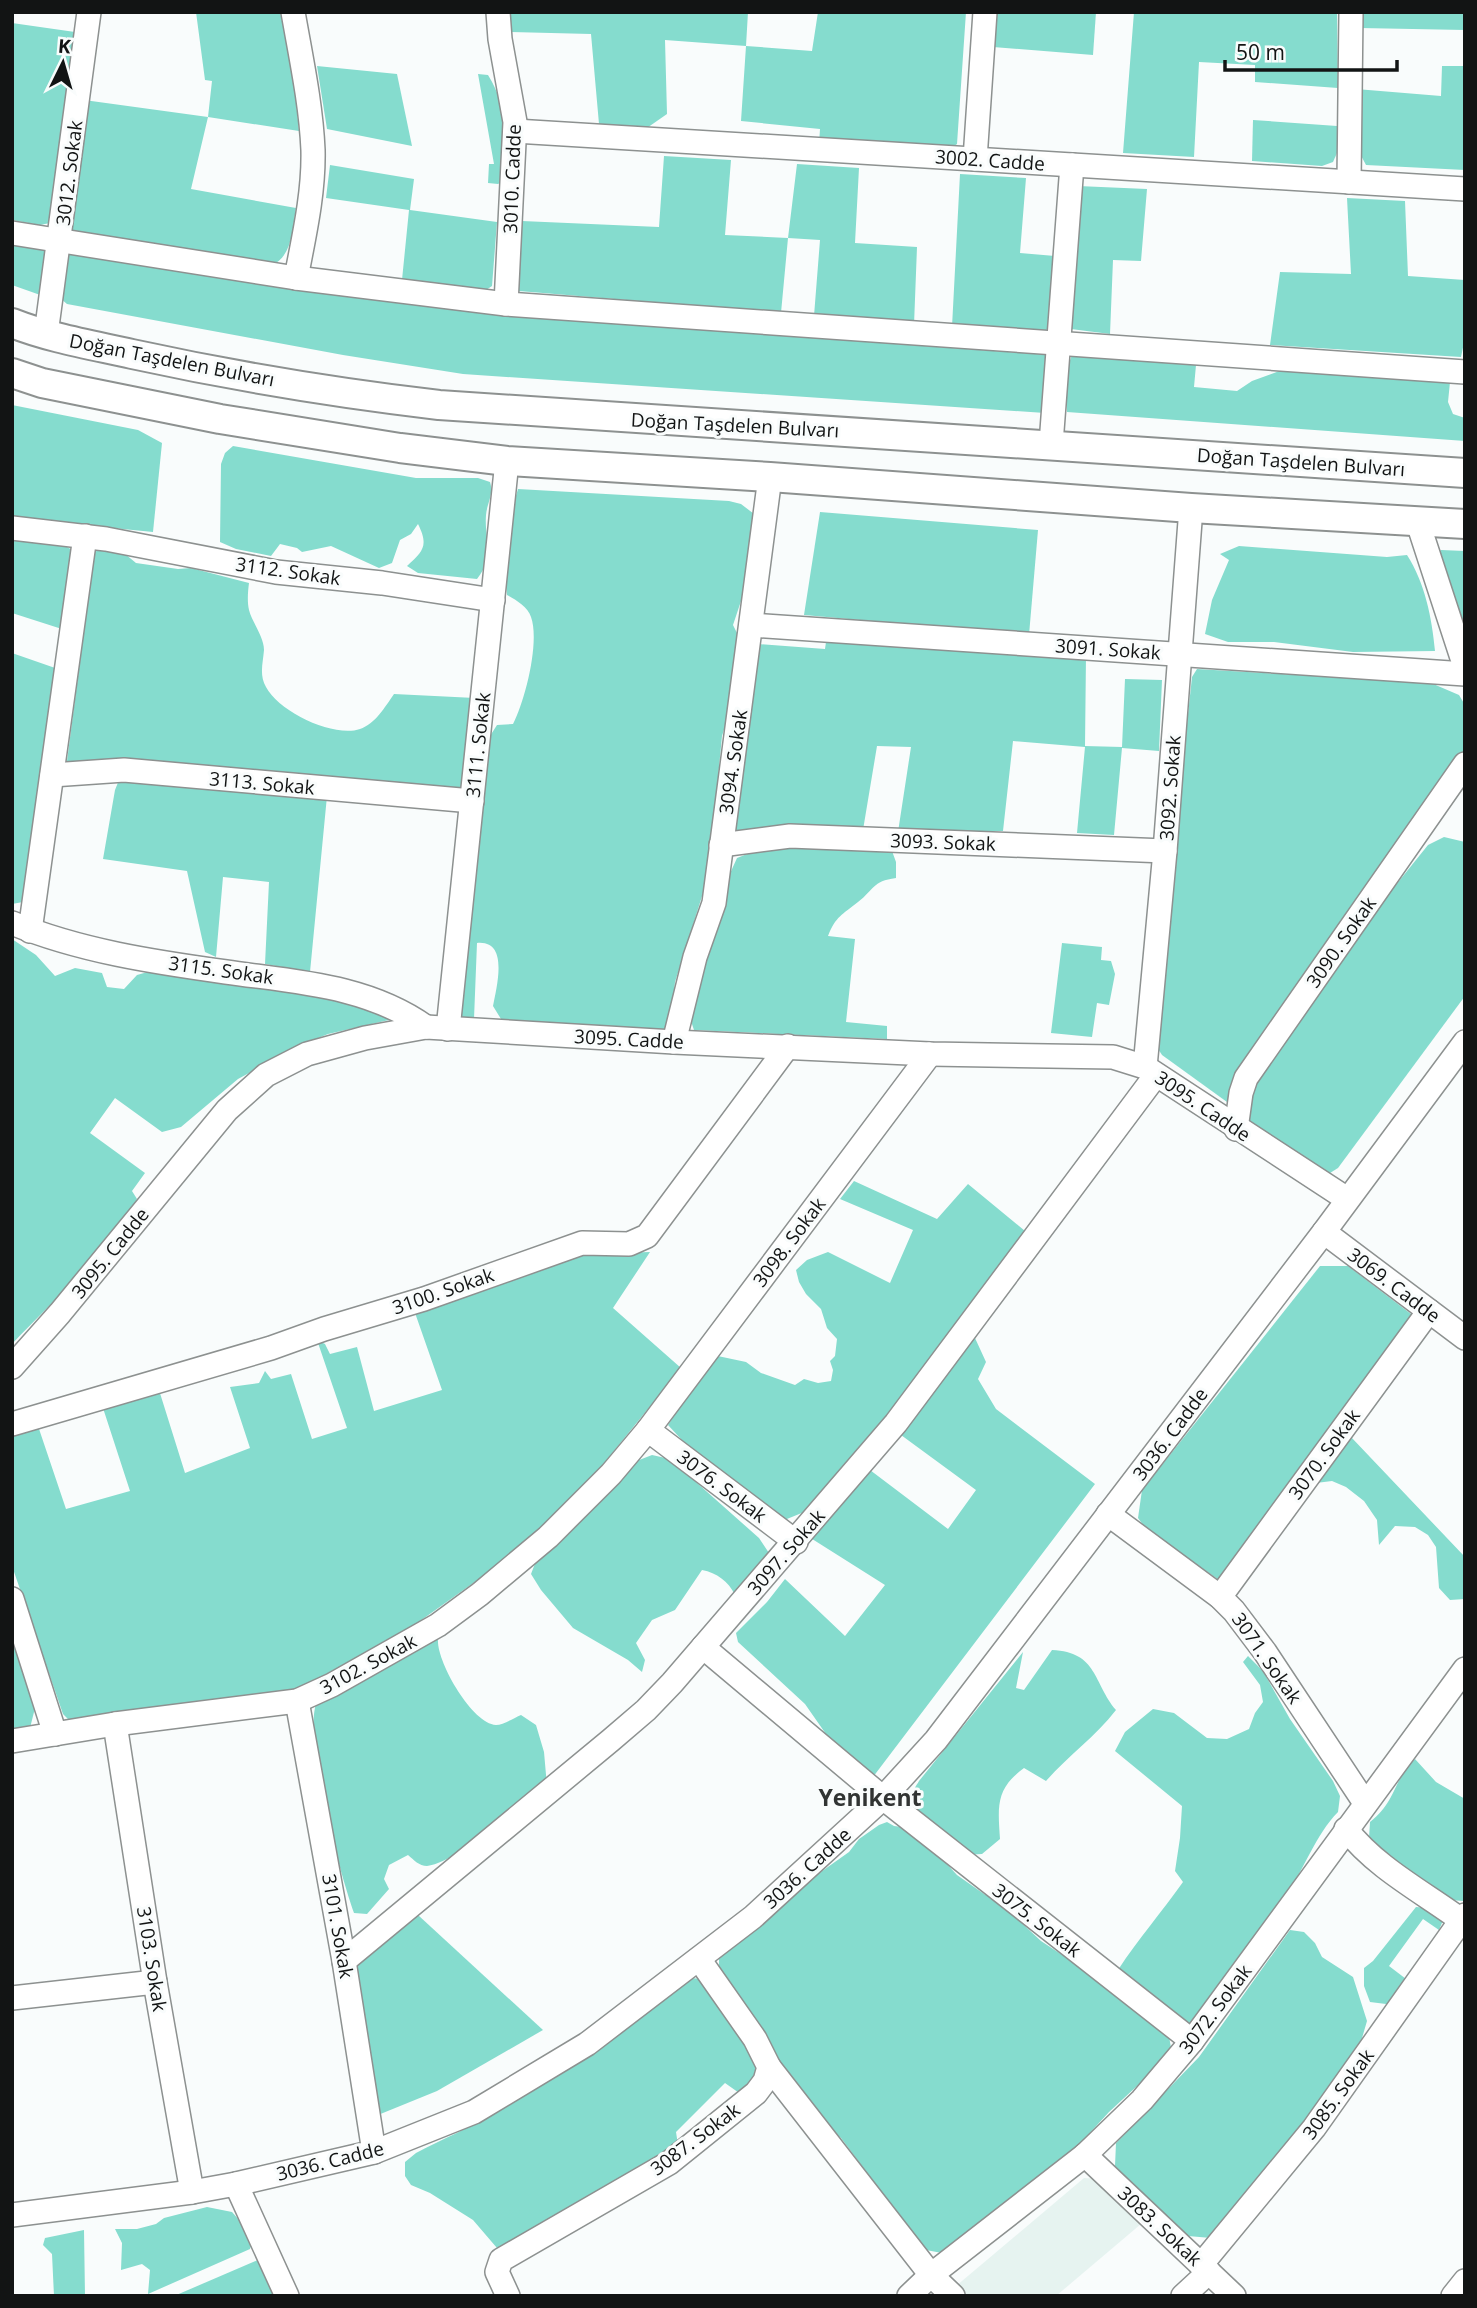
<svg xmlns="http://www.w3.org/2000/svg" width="1477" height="2308" viewBox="0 0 1477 2308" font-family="'Open Sans',sans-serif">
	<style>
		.built { fill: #e6f3f0 }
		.green { fill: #85dcce }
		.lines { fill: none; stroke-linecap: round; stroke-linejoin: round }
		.minor-casing { stroke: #8d9190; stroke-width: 26 }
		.major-casing { stroke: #8d9190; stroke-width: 32 }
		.minor { stroke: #fff; stroke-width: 23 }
		.major { stroke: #fff; stroke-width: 28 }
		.labels { text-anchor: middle; stroke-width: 6; stroke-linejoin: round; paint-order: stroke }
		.street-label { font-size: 19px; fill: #121414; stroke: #f9fcfc }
		.quarter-label { font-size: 23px; font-weight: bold; fill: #313433; stroke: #f9fcfc }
	</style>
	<rect width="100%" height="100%" fill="#f9fcfc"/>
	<!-- built -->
	<polygon class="built" points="1084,2178 1102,2179 1141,2224 1056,2296 967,2296 956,2286"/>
	<!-- green -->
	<g class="green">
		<path d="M196 12H280L293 72 299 131 208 117 191 189 296 208C292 230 293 257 270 266L78 234 72 231 71 221 84 100 208 117 212 81 205 80Z"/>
		<polygon points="510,12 748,12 746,46 812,51 818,12 966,12 957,144 944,153 819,144 820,129 741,121 746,46 665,40 667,114 644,130 599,124 591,34 511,32"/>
		<polygon points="995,12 1096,12 1093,55 993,47"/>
		<polygon points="1134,12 1337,12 1338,88 1255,82 1255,65 1199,62 1194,157 1123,153"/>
		<polygon points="1361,12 1465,12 1465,30 1360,28"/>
		<polygon points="12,23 75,32 50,223 40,225 12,220"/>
		<polygon points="317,66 397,74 412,146 327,129"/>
		<polygon points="1442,66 1465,66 1465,170 1366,165 1356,146 1356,89 1441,96"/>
		<path d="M478 74 488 75C510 110 504 141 503 181L498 184 488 183 489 164H494Z"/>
		<polygon points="1253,120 1337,126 1337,153 1333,162 1322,166 1252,161"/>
		<polygon points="664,156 731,160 725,235 788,238 797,164 859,168 855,243 917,247 914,325 814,316 820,240 788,238 781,313 519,291 517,284 522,221 659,227"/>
		<polygon points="330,165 414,179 410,210 497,222 492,286 483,292 402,280 409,210 326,198"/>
		<polygon points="960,174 1026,178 1020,253 1055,256 1049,326 1045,332 952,327"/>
		<polygon points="1078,186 1147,189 1141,261 1113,260 1110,334 1071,329"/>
		<polygon points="1347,198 1405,201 1408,276 1465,280 1465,338 1461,357 1270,345 1280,272 1351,274"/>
		<polygon points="12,240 48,245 43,296 12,285"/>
		<polygon points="69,250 499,315 1049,355 1045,413 463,374 343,355 67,304 60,298"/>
		<path d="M1072 355 1196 365 1194 387 1237 391 1252 381 1282 370 1450 382 1448 402 1453 414 1465 418V441L1067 412C1066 392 1064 374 1072 355Z"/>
		<polygon points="12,405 138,430 162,443 153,532 12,518"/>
		<path d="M233 446 416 478H478L490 482C494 494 487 503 486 515 484 543 497 553 477 579L418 573 407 566C423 551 429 546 418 524L411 534 400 540 392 563 379 568 331 546 302 552 297 548 280 544 271 556 236 549 220 542 221 464 225 453Z"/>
		<path d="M518 489 729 501 741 504 758 517 749 577 733 625 739 637 735 695 722 736 712 840 703 893 675 982 670 1029 657 1031 511 1025 501 1019 493 1006C497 985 509 940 477 943L474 1019 456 1021 490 736 497 725 513 724C525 701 540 642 531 617 528 607 516 600 507 595 503 560 507 523 518 489Z"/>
		<polygon points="820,512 1038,530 1029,635 804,615"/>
		<polygon points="12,539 64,545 72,550 65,630 12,613"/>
		<path d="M1239 546 1387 557 1407 555C1425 583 1432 618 1435 651L1353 652 1274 642H1228L1205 634 1212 600 1229 560 1220 554Z"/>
		<path d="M101 548 119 549 136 563 178 569 191 568 249 583C248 591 247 601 249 610 252 622 264 637 264 650 263 663 259 675 266 687 279 712 334 738 360 729 375 724 385 707 394 694L475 698 465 792 71 768 67 761 93 561 95 552Z"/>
		<polygon points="1441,550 1465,551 1465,640 1449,577 1439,568 1435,556"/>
		<polygon points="826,642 1086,655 1085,746 1122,747 1125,679 1162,680 1159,751 1122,748 1114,835 1077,833 1085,747 1013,741 1003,831 898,832 911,747 877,746 863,830 732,830 757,644 825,649"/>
		<polygon points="12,653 58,669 23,902 12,904"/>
		<polygon points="1197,669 1431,683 1459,695 1465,705 1465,753 1227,1102 1162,1055 1153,1041 1192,677"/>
		<polygon points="121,775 327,796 310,972 265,964 269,882 223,877 216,957 205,952 187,871 103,859 115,790"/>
		<polygon points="1444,837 1465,842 1465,996 1338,1168 1330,1173 1319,1171 1245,1117 1256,1082 1354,937 1428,845"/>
		<path d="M864 845 892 851 896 862V878C872 881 874 890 858 902 842 915 836 916 828 936L855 939 846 1022 887 1026V1039L694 1030 689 1015 728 878 737 858 760 849Z"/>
		<path d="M12 939 36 955 55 976 75 968 102 973 107 987 124 989 137 975 151 971 318 992 385 1015 389 1020 328 1034 301 1045 238 1079 181 1127 162 1132 115 1098 90 1133 145 1173 132 1191 137 1199C108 1254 55 1298 12 1344Z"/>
		<polygon points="1062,943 1102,947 1101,960 1111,961 1115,974 1109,1005 1097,1003 1092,1037 1051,1033"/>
		<polygon points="854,1181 937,1219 968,1184 1025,1231 896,1410 892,1409 874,1436 814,1508 782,1521 693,1452 668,1425 713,1355 746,1362 761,1373 795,1385 804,1379 818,1383 831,1381 833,1370 830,1361 835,1356 837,1339 827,1328 821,1309 806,1294 799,1282 796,1270 807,1260 828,1252 890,1283 913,1230 840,1199"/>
		<polygon points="650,1252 613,1308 681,1368 584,1488 525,1546 413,1626 299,1689 69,1720 63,1714 12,1566 12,1432 37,1423 66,1509 130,1491 102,1405 159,1390 185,1473 250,1448 230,1387 259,1383 265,1371 271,1379 291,1374 312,1439 347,1428 317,1340 325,1344 330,1354 357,1347 374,1411 442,1390 414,1310 582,1254"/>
		<polygon points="1320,1266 1348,1266 1411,1314 1411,1322 1219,1580 1146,1529 1138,1518 1142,1490"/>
		<polygon points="975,1338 986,1362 978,1379 996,1409 1095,1484 873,1777 835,1747 805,1704 738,1642 736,1633 767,1602 785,1579 845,1636 885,1585 809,1537 870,1470 948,1529 976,1490 901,1435 931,1391"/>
		<polygon points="1351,1437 1465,1557 1465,1599 1450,1600 1439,1588 1436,1547 1428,1535 1415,1527 1395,1526 1379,1545 1377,1520 1364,1501 1346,1487 1332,1481 1316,1483"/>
		<path d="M652 1455 670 1459 759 1538 769 1553 735 1595C728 1581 717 1573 702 1570L675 1610 652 1620 636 1643 645 1660 642 1672 628 1660 573 1628 541 1590 531 1574 536 1561 629 1464Z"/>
		<polygon points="12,1636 35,1708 30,1728 12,1732"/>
		<path d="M433 1637 438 1639C436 1661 472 1724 496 1725 503 1725 514 1718 521 1715L536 1725 544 1752 547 1786C522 1805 456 1863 427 1866 419 1866 414 1860 408 1855L389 1865 384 1879 389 1889 367 1914 354 1913C340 1873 302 1737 317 1701Z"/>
		<path d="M1052 1650C1098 1652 1093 1683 1116 1710 1095 1737 1068 1756 1046 1781L1024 1768C995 1789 998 1807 1000 1839L982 1854 964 1855C949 1843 911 1817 912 1797 912 1791 916 1786 919 1781L1023 1652 1016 1688 1024 1690Z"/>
		<path d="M1248 1656 1263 1671 1290 1719 1333 1781 1340 1796 1338 1812C1316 1834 1303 1871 1285 1898 1255 1941 1222 1982 1191 2024L1185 2022 1118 1970C1138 1939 1162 1912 1183 1882L1175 1871 1180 1838 1182 1806 1115 1751 1125 1732 1153 1709 1174 1713 1207 1738 1227 1739 1249 1729 1255 1713 1263 1702 1260 1685 1243 1662Z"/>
		<path d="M1415 1759 1436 1782 1465 1799 1464 1901C1425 1900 1395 1864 1369 1838L1370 1822C1397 1801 1393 1779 1415 1759Z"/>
		<polygon points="887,1822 894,1826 902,1827 935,1851 957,1875 984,1894 999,1902 1041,1941 1082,1968 1169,2036 1171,2048 1151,2073 1109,2112 1076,2148 942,2253 926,2250 921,2245 841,2138 817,2118 802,2089 781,2065 719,1974 719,1956 794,1891 849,1852 859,1839 879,1825"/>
		<polygon points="1416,1907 1429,1908 1444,1918 1439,1930 1423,1919 1389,1966 1410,1982 1394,2005 1370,2002 1364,1986 1364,1968 1373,1961"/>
		<polygon points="418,1915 543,2030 437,2091 378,2115 353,1976 359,1958"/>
		<polygon points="1290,1930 1304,1932 1315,1943 1322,1957 1353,1977 1367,2021 1360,2045 1326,2093 1211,2238 1188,2236 1162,2217 1139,2189 1115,2166 1116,2143 1199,2057"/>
		<path d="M690 1978 704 1979 756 2056C757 2073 752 2082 742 2095L725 2083 676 2132 678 2145 516 2240 497 2248 473 2220 430 2193 411 2185 405 2176V2162L416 2153C443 2139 471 2127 497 2112 566 2072 629 2027 690 1978Z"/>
		<polygon points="207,2207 232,2212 247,2229 252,2242 250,2249 148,2294 150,2270 142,2264 121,2270 122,2243 115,2229 137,2229 156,2224 164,2218"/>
		<polygon points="84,2230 85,2296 54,2296 52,2254 43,2245 45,2238"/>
		<polygon points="258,2260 277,2296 174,2296"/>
	</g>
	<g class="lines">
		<!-- minor casing -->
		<g class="minor-casing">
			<g id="minor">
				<path d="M293 12C301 58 311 104 313 150 314 193 304 236 296 278"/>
				<polyline points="498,12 500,39 515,122 506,304"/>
				<polyline points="515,131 1465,189"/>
				<polyline points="975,159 985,12"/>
				<polyline points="1349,182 1351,12"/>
				<polyline points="12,233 296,278 506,304 1465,372"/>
				<polyline points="46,334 89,12"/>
				<polyline points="1051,444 1072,165"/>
				<polyline points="1417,520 1465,667"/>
				<polyline points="12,528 106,539 276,572 382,583 493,600"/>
				<polyline points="751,625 1465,674"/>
				<polyline points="52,775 124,770 472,801"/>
				<polyline points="721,845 790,836 1165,851"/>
				<path d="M12 923C80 951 154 962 226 972 296 982 367 985 426 1027"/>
				<polyline points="30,931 85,536"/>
				<polyline points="448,1029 507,461"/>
				<polyline points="674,1042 695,957 714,903 770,477"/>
				<polyline points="1145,1067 1165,851 1191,508"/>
				<polyline points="1236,1129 1241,1093 1246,1078 1465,764"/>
				<polyline points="1324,1232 1465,1338"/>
				<polyline points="12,1367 60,1313 227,1110 266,1075 307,1054 365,1038 426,1027 674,1042 930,1054 1113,1057 1145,1067 1347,1199"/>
				<polyline points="12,1424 271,1348 324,1329 424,1299 582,1243 629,1244 647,1236 788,1046"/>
				<polyline points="648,1430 796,1542"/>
				<polyline points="1108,1514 1220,1597 1234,1611 1265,1652 1365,1803"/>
				<polyline points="1220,1597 1429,1311"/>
				<polyline points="12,1599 55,1734"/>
				<polyline points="703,1647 883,1798 1192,2041"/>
				<polyline points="297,1701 344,1961 374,2152"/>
				<polyline points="115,1724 155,1982 192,2192"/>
				<polyline points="12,1741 115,1724 297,1701 332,1685 438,1625 480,1594 548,1537 611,1474 648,1430 930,1054"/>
				<path d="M1346 1829C1377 1869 1425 1893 1465 1923"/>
				<polyline points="344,1961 611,1740 646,1710 672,1683 896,1423 1156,1075"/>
				<polyline points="12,1998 155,1982"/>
				<polyline points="769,2067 931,2275 953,2296"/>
				<polyline points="1085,2155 1234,2296"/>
				<polyline points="236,2184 287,2296"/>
				<polyline points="12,2215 192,2192 236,2184 374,2152 474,2112 587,2044 753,1917 883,1798 936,1740 1324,1232 1465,1042"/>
				<polyline points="1201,2265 1314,2128 1465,1915"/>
				<polyline points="508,2296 497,2272 501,2260 669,2163 756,2093 765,2081 769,2067 755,2039 699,1959"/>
				<polyline points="909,2296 931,2275 1085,2155 1142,2100 1192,2041 1465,1669"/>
				<polyline points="1183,2296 1209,2272"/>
				<polyline points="1453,2296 1465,2281"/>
			</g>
		</g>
		<!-- major casing -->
		<g class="major-casing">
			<g id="major">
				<path d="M12 323C50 338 92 345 132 354 233 376 336 393 439 405L1465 473"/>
				<polyline points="12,373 42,383 220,419 400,448 507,461 770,477 1191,508 1465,524"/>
			</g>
		</g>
		<!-- minor -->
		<use href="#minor" class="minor"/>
		<!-- major -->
		<use href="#major" class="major"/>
	</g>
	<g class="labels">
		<!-- street labels -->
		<g class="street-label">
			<text transform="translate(990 160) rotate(4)" y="7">3002. Cadde</text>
			<text transform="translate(69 173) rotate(-83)" y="7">3012. Sokak</text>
			<text transform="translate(512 179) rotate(-88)" y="7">3010. Cadde</text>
			<text transform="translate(172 360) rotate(11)" y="7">Doğan Taşdelen Bulvarı</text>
			<text transform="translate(735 425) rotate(3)" y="7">Doğan Taşdelen Bulvarı</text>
			<text transform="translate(1301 462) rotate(4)" y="7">Doğan Taşdelen Bulvarı</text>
			<text transform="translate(288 571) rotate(8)" y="7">3112. Sokak</text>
			<text transform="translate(1108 649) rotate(4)" y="7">3091. Sokak</text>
			<text transform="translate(478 745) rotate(-84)" y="7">3111. Sokak</text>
			<text transform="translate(733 762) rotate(-82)" y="7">3094. Sokak</text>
			<text transform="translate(262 783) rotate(5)" y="7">3113. Sokak</text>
			<text transform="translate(1170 788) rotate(-86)" y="7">3092. Sokak</text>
			<text transform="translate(943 842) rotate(2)" y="7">3093. Sokak</text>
			<text transform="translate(1341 942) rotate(-55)" y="7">3090. Sokak</text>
			<text transform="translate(221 970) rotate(8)" y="7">3115. Sokak</text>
			<text transform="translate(629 1039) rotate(3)" y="7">3095. Cadde</text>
			<text transform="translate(1203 1106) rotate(34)" y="7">3095. Cadde</text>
			<text transform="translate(789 1242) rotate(-53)" y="7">3098. Sokak</text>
			<text transform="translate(110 1253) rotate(-51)" y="7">3095. Cadde</text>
			<text transform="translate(1394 1285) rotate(37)" y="7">3069. Cadde</text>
			<text transform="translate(443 1291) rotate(-19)" y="7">3100. Sokak</text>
			<text transform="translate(1170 1434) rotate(-53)" y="7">3036. Cadde</text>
			<text transform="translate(1324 1454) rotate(-54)" y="7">3070. Sokak</text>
			<text transform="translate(722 1486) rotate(37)" y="7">3076. Sokak</text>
			<text transform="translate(786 1552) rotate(-49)" y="7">3097. Sokak</text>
			<text transform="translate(1267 1658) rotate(55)" y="7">3071. Sokak</text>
			<text transform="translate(368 1664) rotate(-28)" y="7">3102. Sokak</text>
			<text transform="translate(807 1868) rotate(-42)" y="7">3036. Cadde</text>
			<text transform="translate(1037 1920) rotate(38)" y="7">3075. Sokak</text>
			<text transform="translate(338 1926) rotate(80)" y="7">3101. Sokak</text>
			<text transform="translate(152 1959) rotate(81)" y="7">3103. Sokak</text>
			<text transform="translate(1215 2009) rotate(-53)" y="7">3072. Sokak</text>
			<text transform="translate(1338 2094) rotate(-54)" y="7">3085. Sokak</text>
			<text transform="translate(695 2139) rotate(-37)" y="7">3087. Sokak</text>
			<text transform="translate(330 2161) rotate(-14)" y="7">3036. Cadde</text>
			<text transform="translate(1160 2226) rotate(43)" y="7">3083. Sokak</text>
		</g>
		<!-- quarter labels -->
		<g class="quarter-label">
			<text x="870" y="1806">Yenikent</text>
		</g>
	</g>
	<!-- border -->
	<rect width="1477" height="2308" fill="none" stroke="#121414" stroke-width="28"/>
	<!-- north arrow -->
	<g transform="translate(63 63) rotate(5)" stroke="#f9fcfc" stroke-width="5" paint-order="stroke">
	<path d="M0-5L12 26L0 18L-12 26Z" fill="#121414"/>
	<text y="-10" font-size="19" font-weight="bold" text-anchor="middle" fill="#121414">K</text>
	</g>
	<!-- scale -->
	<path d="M1225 60v10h172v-10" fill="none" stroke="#121414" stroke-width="3.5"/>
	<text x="1236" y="60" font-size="21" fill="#121414" stroke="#f9fcfc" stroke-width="5" paint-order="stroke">50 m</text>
</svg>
